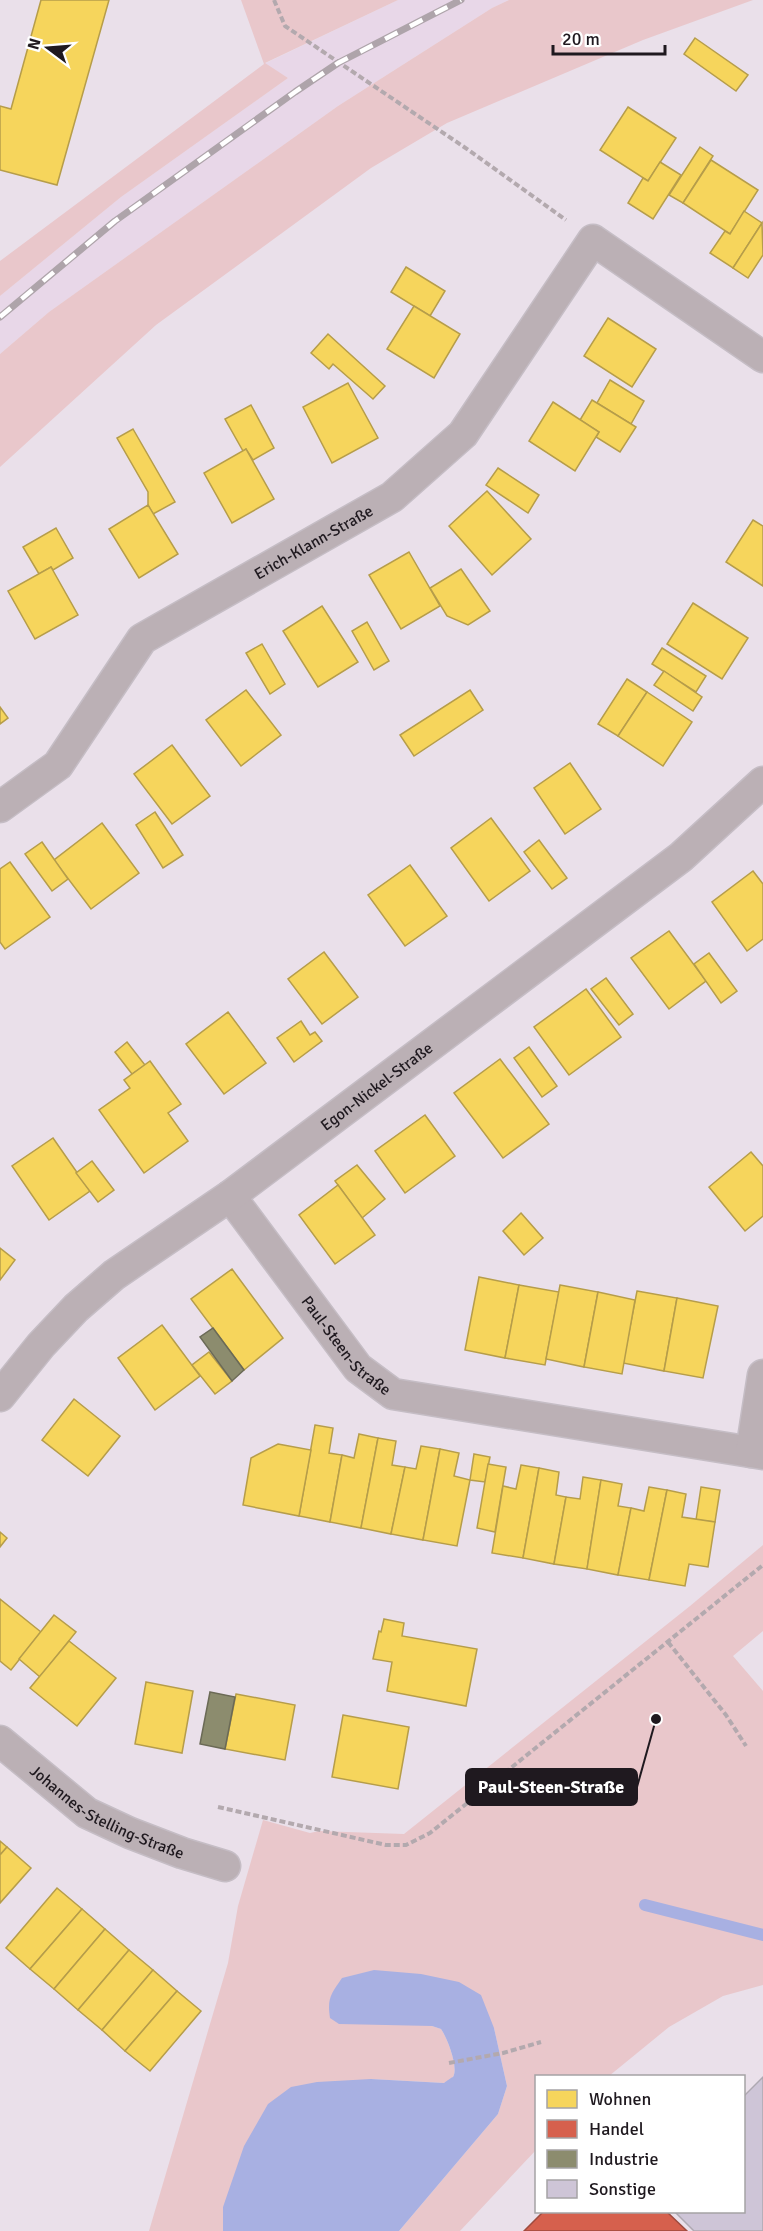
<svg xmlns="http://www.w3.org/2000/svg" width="763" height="2231" viewBox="0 0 763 2231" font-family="Signika,sans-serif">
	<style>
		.built { fill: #e8d7e8 }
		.green { fill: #e9c7cb }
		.water { fill: #a8b0e2 }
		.homes { fill: #f6d55c; stroke: #b69d4a; stroke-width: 1.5 }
		.shops { fill: #d6604d; stroke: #9f4b3f; stroke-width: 1.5 }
		.industry { fill: #8c8c6e; stroke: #6b6a56; stroke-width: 1.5 }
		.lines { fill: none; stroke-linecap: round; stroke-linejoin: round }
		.stream { stroke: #a8b0e2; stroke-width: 12 }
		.building { fill: #cec5d7; stroke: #aea8b1; stroke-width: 1.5 }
		.minor-casing { stroke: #c5bdc5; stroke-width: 33 }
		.path { stroke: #b3a9ae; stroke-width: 4; stroke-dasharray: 6 3; stroke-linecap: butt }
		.minor { stroke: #bbb0b5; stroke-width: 30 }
		.rail-casing { stroke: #aea4aa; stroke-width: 7 }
		.rail { stroke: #fff; stroke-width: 4.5; stroke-dasharray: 14; stroke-linecap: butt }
		.labels { text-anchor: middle; stroke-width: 6; stroke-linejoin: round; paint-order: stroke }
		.street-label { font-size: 16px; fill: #1f191f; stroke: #fff }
		.leader { fill: none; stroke: #1f191f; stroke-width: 2 }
		.callout-dot { fill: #1f191f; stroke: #fff; stroke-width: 2 }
		.callout { fill: #1f191f; stroke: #1f191f; stroke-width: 2 }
		.callout-label { font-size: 18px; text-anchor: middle; font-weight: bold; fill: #fff }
	</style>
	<rect width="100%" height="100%" fill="#eae0ea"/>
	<!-- built -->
	<polygon class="built" points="398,0 509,0 492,8 338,106 49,312 0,354 0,296 121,197 288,78 264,64"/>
	<!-- green -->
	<g class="green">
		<polygon points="241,0 398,0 265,63 288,78 121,197 0,296 0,261 264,64"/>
		<polygon points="509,0 753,0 643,40 447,123 371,168 156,325 0,467 0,354 49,312 338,106 492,8"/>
		<path d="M763 1545V1631L733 1656 763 1691V1985L723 1996 669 2027 609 2076H536V2150L460 2231H399L498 2114 507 2086 494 2028 432 2026 441 2029C447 2037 459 2068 453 2077 451 2080 447 2081 444 2083L371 2079 223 2207V2231H149L228 1963 238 1906 263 1820 310 1833 319 1831 404 1834 690 1606Z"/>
	</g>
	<!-- water -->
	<path class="water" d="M374 1970 421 1974 459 1982 481 1995 494 2028 507 2086 498 2114 399 2231H223V2207L244 2146 268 2104 291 2087 317 2082 371 2079 444 2083C445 2082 452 2077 453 2077 459 2068 447 2037 441 2029L432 2026 339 2024 330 2018C327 1998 331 1994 342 1978Z"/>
	<!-- homes -->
	<g class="homes">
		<polygon points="41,0 109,0 57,185 0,170 0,106 11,109"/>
		<polygon points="695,38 748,75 736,91 684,54"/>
		<polygon points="628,107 676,138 648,181 600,150"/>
		<polygon points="700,147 713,156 683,203 669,195"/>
		<polygon points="711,160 758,190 730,234 683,203"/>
		<polygon points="660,162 681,175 653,219 628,203 643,178 648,181"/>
		<polygon points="744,211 762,223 733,268 710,253 725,231 730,234"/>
		<polygon points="762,223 763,255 748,278 733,268"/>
		<polygon points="406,267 445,291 430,316 391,292"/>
		<polygon points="414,306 460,334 434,378 387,349"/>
		<polygon points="608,318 656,349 632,387 584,356"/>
		<polygon points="328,334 385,386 373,399 333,364 329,369 311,353"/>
		<polygon points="610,380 644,401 631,424 597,403"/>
		<polygon points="348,383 378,438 332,463 303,407"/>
		<polygon points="592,400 636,427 620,452 596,437 599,432 580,420"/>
		<polygon points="553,402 599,432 575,471 529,441"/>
		<polygon points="251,405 274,448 253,460 246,449 243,451 225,419"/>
		<polygon points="133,429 175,502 153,514 148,505 148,492 117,438"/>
		<polygon points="246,449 274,499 232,523 204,473"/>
		<polygon points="498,468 539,495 528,513 486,485"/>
		<polygon points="487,491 531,539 492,575 449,526"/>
		<polygon points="148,505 178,554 139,578 109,529"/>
		<polygon points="753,520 763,526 763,586 726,562"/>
		<polygon points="56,528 73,558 53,570 51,567 39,574 23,547"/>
		<polygon points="409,552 440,606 401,629 369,575"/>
		<polygon points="51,567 78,615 35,639 8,591"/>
		<polygon points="461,569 490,611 468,625 447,616 430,588"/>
		<polygon points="693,603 748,638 722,679 667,644"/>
		<polygon points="322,606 358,662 318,687 283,631"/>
		<polygon points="367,622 389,661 374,670 352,631"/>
		<polygon points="262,644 285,684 270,694 246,653"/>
		<polygon points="662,648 706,676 696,692 652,664"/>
		<polygon points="664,671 702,697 693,711 654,685"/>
		<polygon points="627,679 647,692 618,736 598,724"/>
		<polygon points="246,690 281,735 241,766 206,720"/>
		<polygon points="470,690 483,710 414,756 400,735"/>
		<polygon points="647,692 692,722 663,766 618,736"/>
		<polygon points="0,707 8,718 0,724"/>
		<polygon points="172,745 210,796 172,824 134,774"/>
		<polygon points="570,763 601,809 565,834 534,788"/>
		<polygon points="155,812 183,855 163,868 136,825"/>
		<polygon points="491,818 530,871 489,901 451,848"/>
		<polygon points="102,823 139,873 91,909 54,860"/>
		<polygon points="539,840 567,878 552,889 524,852"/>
		<polygon points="42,842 68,879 52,891 25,854"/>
		<polygon points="10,862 50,917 5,949 0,942 0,869"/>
		<polygon points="410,865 447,916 405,946 368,895"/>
		<polygon points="753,871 763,884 763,939 747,951 712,902"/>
		<polygon points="669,931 706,981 669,1009 631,958"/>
		<polygon points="324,952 358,997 322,1024 288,979"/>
		<polygon points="709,953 737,991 721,1003 694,964"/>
		<polygon points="606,978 633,1014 619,1025 591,989"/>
		<polygon points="586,989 621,1037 569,1075 534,1027"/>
		<polygon points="228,1012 266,1063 224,1094 186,1044"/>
		<polygon points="301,1021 310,1035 315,1032 322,1041 294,1062 277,1038"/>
		<polygon points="127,1042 145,1065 132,1074 115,1052"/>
		<polygon points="529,1047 557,1086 542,1097 514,1058"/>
		<polygon points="500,1059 549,1124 503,1158 454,1093"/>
		<polygon points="150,1061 181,1104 168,1113 188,1141 144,1173 99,1110 130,1088 124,1080"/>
		<polygon points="425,1115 455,1156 405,1193 375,1151"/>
		<polygon points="53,1138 90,1191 49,1220 12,1166"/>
		<polygon points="751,1152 763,1166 763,1216 745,1231 709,1187"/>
		<polygon points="92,1161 114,1190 98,1202 76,1173"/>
		<polygon points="357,1165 385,1199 362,1218 335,1181"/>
		<polygon points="338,1185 375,1235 335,1264 299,1215"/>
		<polygon points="521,1213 543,1238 524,1255 503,1231"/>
		<polygon points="0,1248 15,1260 0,1280"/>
		<polygon points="232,1269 283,1338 244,1370 191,1299"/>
		<polygon points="479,1277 519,1285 505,1358 465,1350"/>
		<polygon points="519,1285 559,1292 545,1365 505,1358"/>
		<polygon points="560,1285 598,1292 584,1367 546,1359"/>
		<polygon points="637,1291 677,1298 664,1371 623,1363"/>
		<polygon points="598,1292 635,1300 622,1374 584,1367"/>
		<polygon points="677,1298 718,1306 703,1378 664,1371"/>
		<polygon points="162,1325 200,1376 155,1410 118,1358"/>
		<polygon points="209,1352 232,1381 215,1394 192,1365"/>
		<polygon points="74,1399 120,1436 88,1476 42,1440"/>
		<polygon points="315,1425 333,1428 329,1453 342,1455 330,1522 299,1516"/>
		<polygon points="359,1434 378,1438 361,1528 330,1522 342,1455 354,1458"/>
		<polygon points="378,1438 396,1441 392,1465 405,1467 391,1534 361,1528"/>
		<polygon points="278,1444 311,1450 299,1516 243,1505 251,1458"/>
		<polygon points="421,1446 440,1449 423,1540 391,1534 405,1467 416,1469"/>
		<polygon points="440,1449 459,1453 454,1476 470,1480 457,1546 423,1540"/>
		<polygon points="474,1454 490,1457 485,1482 470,1480"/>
		<polygon points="488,1464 506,1467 495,1532 477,1528"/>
		<polygon points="521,1465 539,1468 523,1558 492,1553 503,1486 516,1489"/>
		<polygon points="539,1468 559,1472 556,1495 566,1497 554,1564 523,1558"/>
		<polygon points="583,1477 601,1480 587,1569 554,1564 566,1497 580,1499"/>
		<polygon points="601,1480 622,1484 618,1506 631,1508 618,1575 587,1569"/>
		<polygon points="649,1487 667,1490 649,1580 618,1575 631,1508 644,1511"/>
		<polygon points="701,1487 720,1490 715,1522 696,1520"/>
		<polygon points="667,1490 686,1494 682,1517 715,1522 708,1567 689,1564 685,1586 649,1580"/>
		<polygon points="0,1532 7,1538 0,1547"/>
		<polygon points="0,1599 41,1632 11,1670 0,1661"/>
		<polygon points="54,1615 76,1632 40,1677 19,1659"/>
		<polygon points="384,1619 404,1623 402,1636 477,1649 466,1706 387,1691 392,1662 373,1659 379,1631 381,1632"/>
		<polygon points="69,1641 116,1678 77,1726 30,1688"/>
		<polygon points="146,1682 193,1691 182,1753 135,1744"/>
		<polygon points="236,1694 295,1705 285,1760 225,1749"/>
		<polygon points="343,1715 409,1727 398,1789 332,1777"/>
		<polygon points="0,1841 7,1847 0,1855"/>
		<polygon points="7,1847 31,1868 0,1903 0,1855"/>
		<polygon points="57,1888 82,1909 30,1969 6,1948"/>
		<polygon points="82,1909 105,1929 54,1989 30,1969"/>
		<polygon points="105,1929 129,1950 78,2010 54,1989"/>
		<polygon points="129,1950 153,1970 102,2030 78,2010"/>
		<polygon points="153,1970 177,1991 125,2051 102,2030"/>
		<polygon points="177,1991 201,2011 150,2071 125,2051"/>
	</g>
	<!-- shops -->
	<polygon class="shops" points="543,2212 667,2212 687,2231 524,2231"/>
	<!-- industry -->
	<g class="industry">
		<polygon points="213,1328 244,1370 232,1381 200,1337"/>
		<polygon points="210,1692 235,1697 225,1749 200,1744"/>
	</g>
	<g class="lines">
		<!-- stream -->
		<polyline class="stream" points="645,1905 763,1935"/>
	</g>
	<!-- building -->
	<polygon class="building" points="763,2077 763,2231 694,2231 675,2212 744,2212 744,2096"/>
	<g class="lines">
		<!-- minor casing -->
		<g class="minor-casing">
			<g id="minor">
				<path id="s1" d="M0 807 58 765 142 639 392 497 463 434 593 240 763 357"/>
				<path id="s2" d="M230 1196 358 1368 393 1394 763 1454"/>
				<path id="s3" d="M0 1396 41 1345 76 1308 114 1275 230 1196 681 857 763 782"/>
				<polyline points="751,1452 763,1375"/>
				<path id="s4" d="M0 1741 87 1813 130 1833 182 1853 225 1866"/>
			</g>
		</g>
		<!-- path -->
		<g class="path">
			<polyline points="274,0 285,26 470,151 566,220"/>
			<polyline points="668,1642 726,1715 746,1746"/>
			<polyline points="218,1807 386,1845 406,1845 430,1833 763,1565"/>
			<polyline points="449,2063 503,2053 541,2042"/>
		</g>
		<!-- minor -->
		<use href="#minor" class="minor"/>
		<!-- rail casing -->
		<g class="rail-casing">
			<polyline id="rail" points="0,317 115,221 295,92 338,63 461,0"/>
		</g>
		<!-- rail -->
		<use href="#rail" class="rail"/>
	</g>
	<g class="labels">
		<!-- street labels -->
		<g class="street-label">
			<text dy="6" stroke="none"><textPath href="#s1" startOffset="420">Erich-Klann-Straße</textPath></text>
			<text dy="6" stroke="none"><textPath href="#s3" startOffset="490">Egon-Nickel-Straße</textPath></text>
			<text dy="6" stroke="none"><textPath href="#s2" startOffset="190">Paul-Steen-Straße</textPath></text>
			<text dy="6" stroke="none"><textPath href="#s4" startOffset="130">Johannes-Stelling-Straße</textPath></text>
		</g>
	</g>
	<!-- callouts -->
	<path class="leader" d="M656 1719L637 1787"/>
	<circle class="callout-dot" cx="656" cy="1719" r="6"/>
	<rect class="callout" x="466" y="1769" width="171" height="36" rx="6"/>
	<g class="callout-label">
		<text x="551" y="1793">Paul-Steen-Straße</text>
	</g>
	<!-- legend -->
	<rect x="535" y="2075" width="210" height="138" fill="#ffffff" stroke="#a5a3a5" stroke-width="1.5"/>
	<rect x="547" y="2090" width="30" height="18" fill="#f6d55c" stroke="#a5a3a5" stroke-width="1.5"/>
	<text x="589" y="2105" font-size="18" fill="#1f191f">Wohnen</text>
	<rect x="547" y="2120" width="30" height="18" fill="#d6604d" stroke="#a5a3a5" stroke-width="1.5"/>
	<text x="589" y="2135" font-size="18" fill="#1f191f">Handel</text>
	<rect x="547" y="2150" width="30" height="18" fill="#8c8c6e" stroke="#a5a3a5" stroke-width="1.5"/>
	<text x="589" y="2165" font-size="18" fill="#1f191f">Industrie</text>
	<rect x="547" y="2180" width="30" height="18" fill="#cec5d7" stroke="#a5a3a5" stroke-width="1.5"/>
	<text x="589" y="2195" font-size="18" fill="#1f191f">Sonstige</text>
	<!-- north arrow -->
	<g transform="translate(48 48) rotate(286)" stroke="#ffffff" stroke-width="4.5" paint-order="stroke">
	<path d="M0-4.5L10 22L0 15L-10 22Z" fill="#1f191f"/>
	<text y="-9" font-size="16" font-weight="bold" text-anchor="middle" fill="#1f191f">N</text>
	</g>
	<!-- scale -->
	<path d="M553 45v9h112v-9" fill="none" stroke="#1f191f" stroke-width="3"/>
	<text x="562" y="45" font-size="18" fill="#1f191f" stroke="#ffffff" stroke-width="4.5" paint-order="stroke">20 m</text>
</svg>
